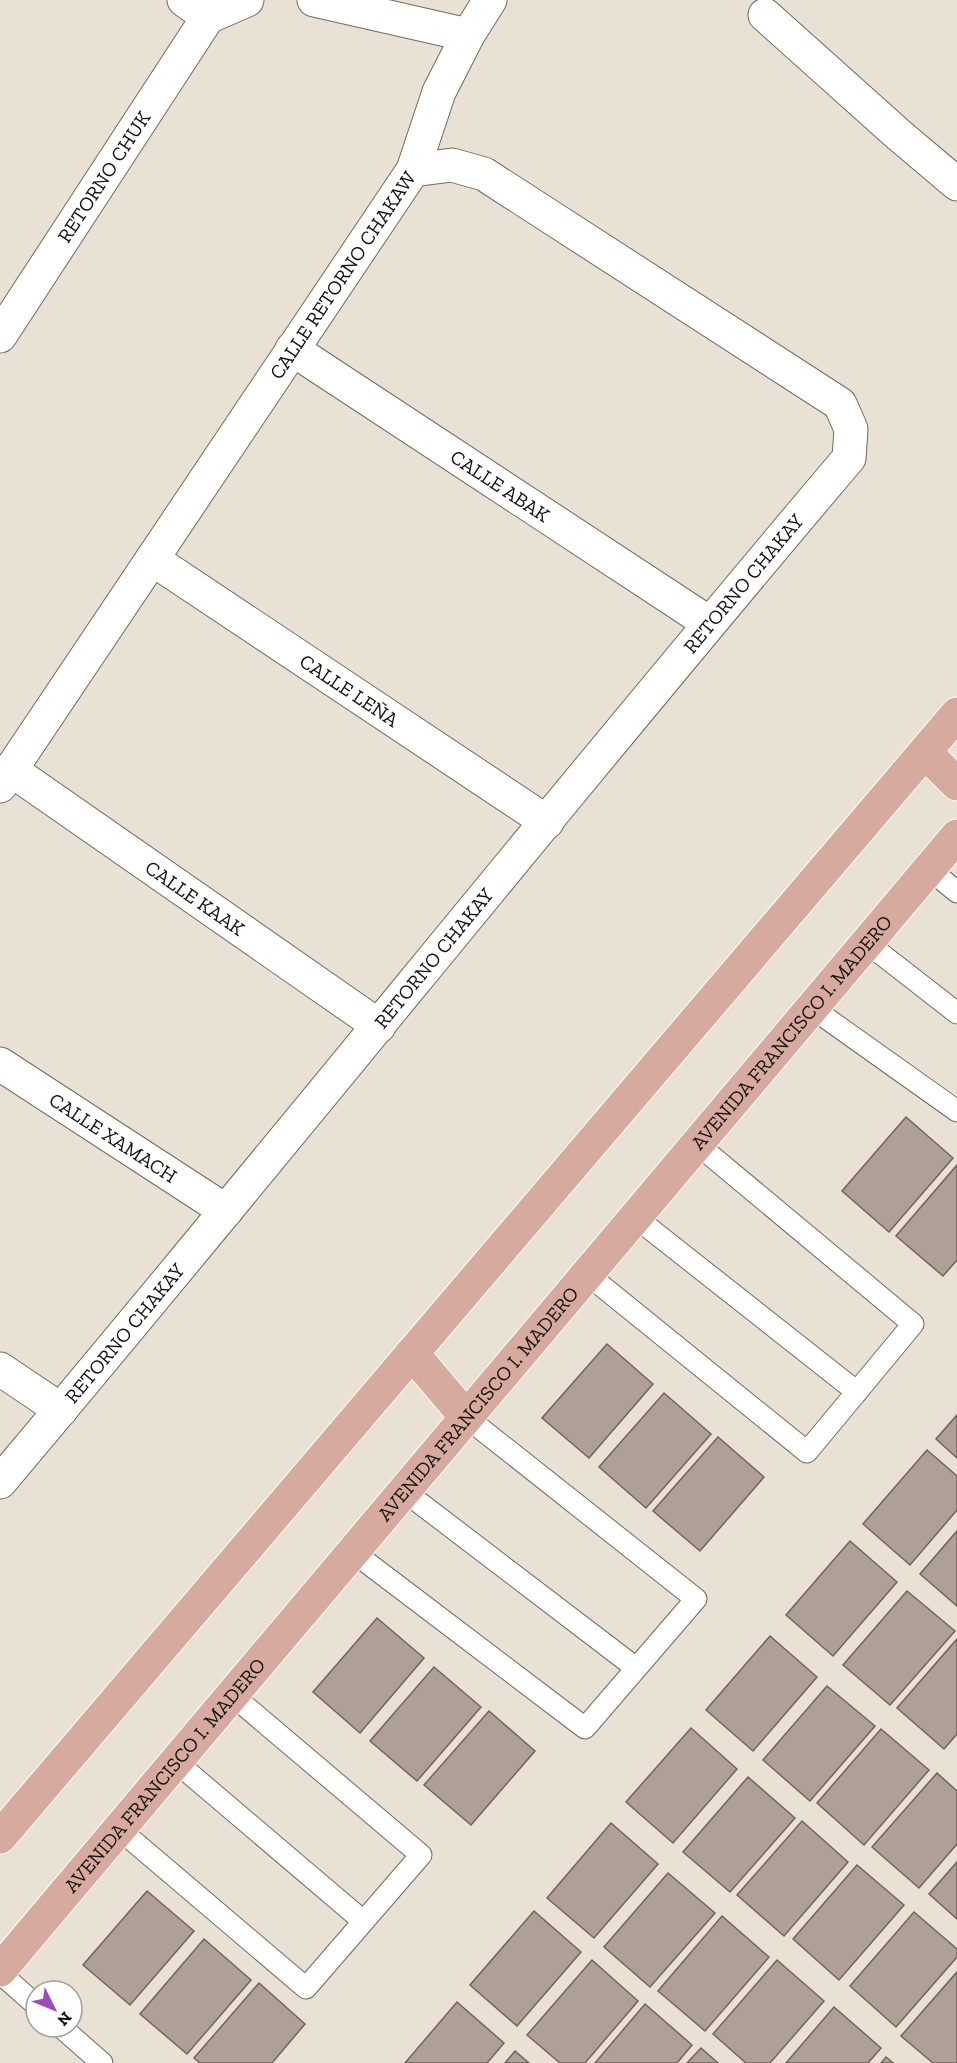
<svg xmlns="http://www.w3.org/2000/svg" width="957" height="2063" viewBox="0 0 957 2063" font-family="'Zilla Slab',serif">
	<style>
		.building { fill: #af9f98; stroke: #72635c; stroke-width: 1.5 }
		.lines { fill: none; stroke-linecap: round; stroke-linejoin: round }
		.lane-casing { stroke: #726a5e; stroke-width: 23 }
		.street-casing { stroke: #726a5e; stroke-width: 35 }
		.primary-casing { stroke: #fff; stroke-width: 35 }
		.lane { stroke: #fff; stroke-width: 21 }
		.street { stroke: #fff; stroke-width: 33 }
		.primary { stroke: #d7aa9f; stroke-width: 33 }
		.labels { text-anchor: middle; stroke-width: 5; stroke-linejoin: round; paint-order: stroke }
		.street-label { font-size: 20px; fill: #13100b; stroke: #fff }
	</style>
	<rect width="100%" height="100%" fill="#e9e1d3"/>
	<!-- building -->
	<g class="building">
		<polygon points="906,1117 953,1158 889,1232 842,1191"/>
		<polygon points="957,1165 957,1260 943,1276 896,1236"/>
		<polygon points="607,1344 653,1384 589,1458 542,1418"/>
		<polygon points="664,1393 711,1434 646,1508 599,1467"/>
		<polygon points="957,1415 957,1458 936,1439"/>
		<polygon points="718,1437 764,1477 700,1551 653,1511"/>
		<polygon points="927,1450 957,1476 957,1510 910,1565 863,1524"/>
		<polygon points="957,1531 957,1606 920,1574"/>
		<polygon points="850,1541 897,1582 833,1656 786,1615"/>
		<polygon points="907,1591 955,1631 890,1705 843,1665"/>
		<polygon points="377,1618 424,1658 360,1733 313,1692"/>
		<polygon points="770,1636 817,1677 753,1751 706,1710"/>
		<polygon points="957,1639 957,1734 944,1749 897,1708"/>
		<polygon points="434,1667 481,1707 417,1781 370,1741"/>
		<polygon points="827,1686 875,1726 810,1801 763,1760"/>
		<polygon points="489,1711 535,1751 471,1825 424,1785"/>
		<polygon points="691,1728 737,1769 673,1843 626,1802"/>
		<polygon points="881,1729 929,1770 864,1845 817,1803"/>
		<polygon points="937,1773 957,1791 957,1844 919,1888 872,1847"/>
		<polygon points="748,1777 795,1818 730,1892 683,1852"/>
		<polygon points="802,1821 848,1862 784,1936 737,1895"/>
		<polygon points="611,1823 658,1864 594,1938 547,1898"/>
		<polygon points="957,1862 957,1919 929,1894"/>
		<polygon points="857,1865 904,1905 839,1980 793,1939"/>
		<polygon points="668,1873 715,1913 650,1987 604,1947"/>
		<polygon points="147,1891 194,1931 130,2005 83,1965"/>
		<polygon points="534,1911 581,1952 517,2026 470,1985"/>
		<polygon points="914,1912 957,1949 957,1957 896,2027 850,1986"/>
		<polygon points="722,1916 769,1957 705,2031 658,1991"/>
		<polygon points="204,1939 251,1980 187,2054 140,2014"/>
		<polygon points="592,1960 638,2001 585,2063 560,2063 527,2035"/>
		<polygon points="777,1960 824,2001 770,2063 746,2063 713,2034"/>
		<polygon points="957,1972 957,2063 933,2063 901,2036"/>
		<polygon points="259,1983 305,2024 272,2063 200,2063 194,2058"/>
		<polygon points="457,2002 504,2043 487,2063 405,2063"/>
		<polygon points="645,2004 692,2045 677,2063 595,2063"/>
		<polygon points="834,2007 881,2048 868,2063 786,2063"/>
		<polygon points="701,2048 718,2063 687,2063"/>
		<polygon points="515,2051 529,2063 505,2063"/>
		<polygon points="886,2057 893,2063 881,2063"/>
	</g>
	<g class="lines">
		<!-- lane casing -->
		<g class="lane-casing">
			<g id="lane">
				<polyline points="929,869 957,892"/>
				<polyline points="867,943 957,1013"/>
				<polyline points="812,1008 957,1111"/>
				<polyline points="635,1217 857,1392"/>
				<polyline points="587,1274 807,1452 913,1324 697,1144"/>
				<polyline points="404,1491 636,1668"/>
				<polyline points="353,1552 585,1728 696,1599 466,1417"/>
				<polyline points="176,1762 363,1921"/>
				<polyline points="119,1829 306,1988 421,1855 232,1695"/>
				<polyline points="0,1973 36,2005"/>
				<polyline points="61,2027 102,2063"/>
			</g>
		</g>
		<!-- street casing -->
		<g class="street-casing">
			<g id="street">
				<polyline points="184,0 208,17"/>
				<polyline points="314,0 468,35"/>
				<polyline points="765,15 899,135 957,184"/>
				<polyline points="208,17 247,0"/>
				<path id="s1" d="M0 336 208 17"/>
				<path id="s2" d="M292 349 709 623"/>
				<path id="s3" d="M152 559 547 822"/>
				<path id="s4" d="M11 770 379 1026"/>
				<path id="s5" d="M0 786 413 170 439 92 468 35 490 0"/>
				<path id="s6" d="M0 1064 226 1211"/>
				<polyline points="0,1369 61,1410"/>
				<path id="s7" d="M0 1482C286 1143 562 796 849 458L851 429 840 404 484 174 452 165 413 170"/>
			</g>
		</g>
		<!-- primary casing -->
		<g class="primary-casing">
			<g id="primary">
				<polyline points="925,752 957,784"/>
				<polyline points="412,1353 466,1417"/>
				<polyline points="0,1837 957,714"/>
				<path id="s8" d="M0 1970 957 836"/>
			</g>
		</g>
		<!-- lane -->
		<use href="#lane" class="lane"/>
		<!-- street -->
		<use href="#street" class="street"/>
		<!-- primary -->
		<use href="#primary" class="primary"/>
	</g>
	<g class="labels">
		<!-- street labels -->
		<g class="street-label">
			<text dy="7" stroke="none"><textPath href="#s1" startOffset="190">RETORNO CHUK</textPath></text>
			<text dy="7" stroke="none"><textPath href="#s5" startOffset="615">CALLE RETORNO CHAKAW</textPath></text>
			<text dy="7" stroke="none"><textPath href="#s2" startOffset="249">CALLE ABAK</textPath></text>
			<text dy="7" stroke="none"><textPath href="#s7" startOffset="1166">RETORNO CHAKAY</textPath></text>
			<text dy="7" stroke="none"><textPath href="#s3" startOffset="237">CALLE LEÑA</textPath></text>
			<text dy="7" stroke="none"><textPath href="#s4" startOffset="224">CALLE KAAK</textPath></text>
			<text dy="7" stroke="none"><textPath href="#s7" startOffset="680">RETORNO CHAKAY</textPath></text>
			<text dy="7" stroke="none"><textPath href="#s8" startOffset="1227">AVENIDA FRANCISCO I. MADERO</textPath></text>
			<text dy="7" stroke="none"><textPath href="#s6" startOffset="135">CALLE XAMACH</textPath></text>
			<text dy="7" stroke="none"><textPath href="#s7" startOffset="194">RETORNO CHAKAY</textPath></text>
			<text dy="7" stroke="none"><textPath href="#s8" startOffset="741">AVENIDA FRANCISCO I. MADERO</textPath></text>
			<text dy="7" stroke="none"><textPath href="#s8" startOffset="255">AVENIDA FRANCISCO I. MADERO</textPath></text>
		</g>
	</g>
	<!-- north arrow -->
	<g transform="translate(54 2009) rotate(133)"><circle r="28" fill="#ffffff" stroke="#a19f9d" stroke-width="1.5"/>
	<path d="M0-4.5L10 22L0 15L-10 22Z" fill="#994cbd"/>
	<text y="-9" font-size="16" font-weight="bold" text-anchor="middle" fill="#13100b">N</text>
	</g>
</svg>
